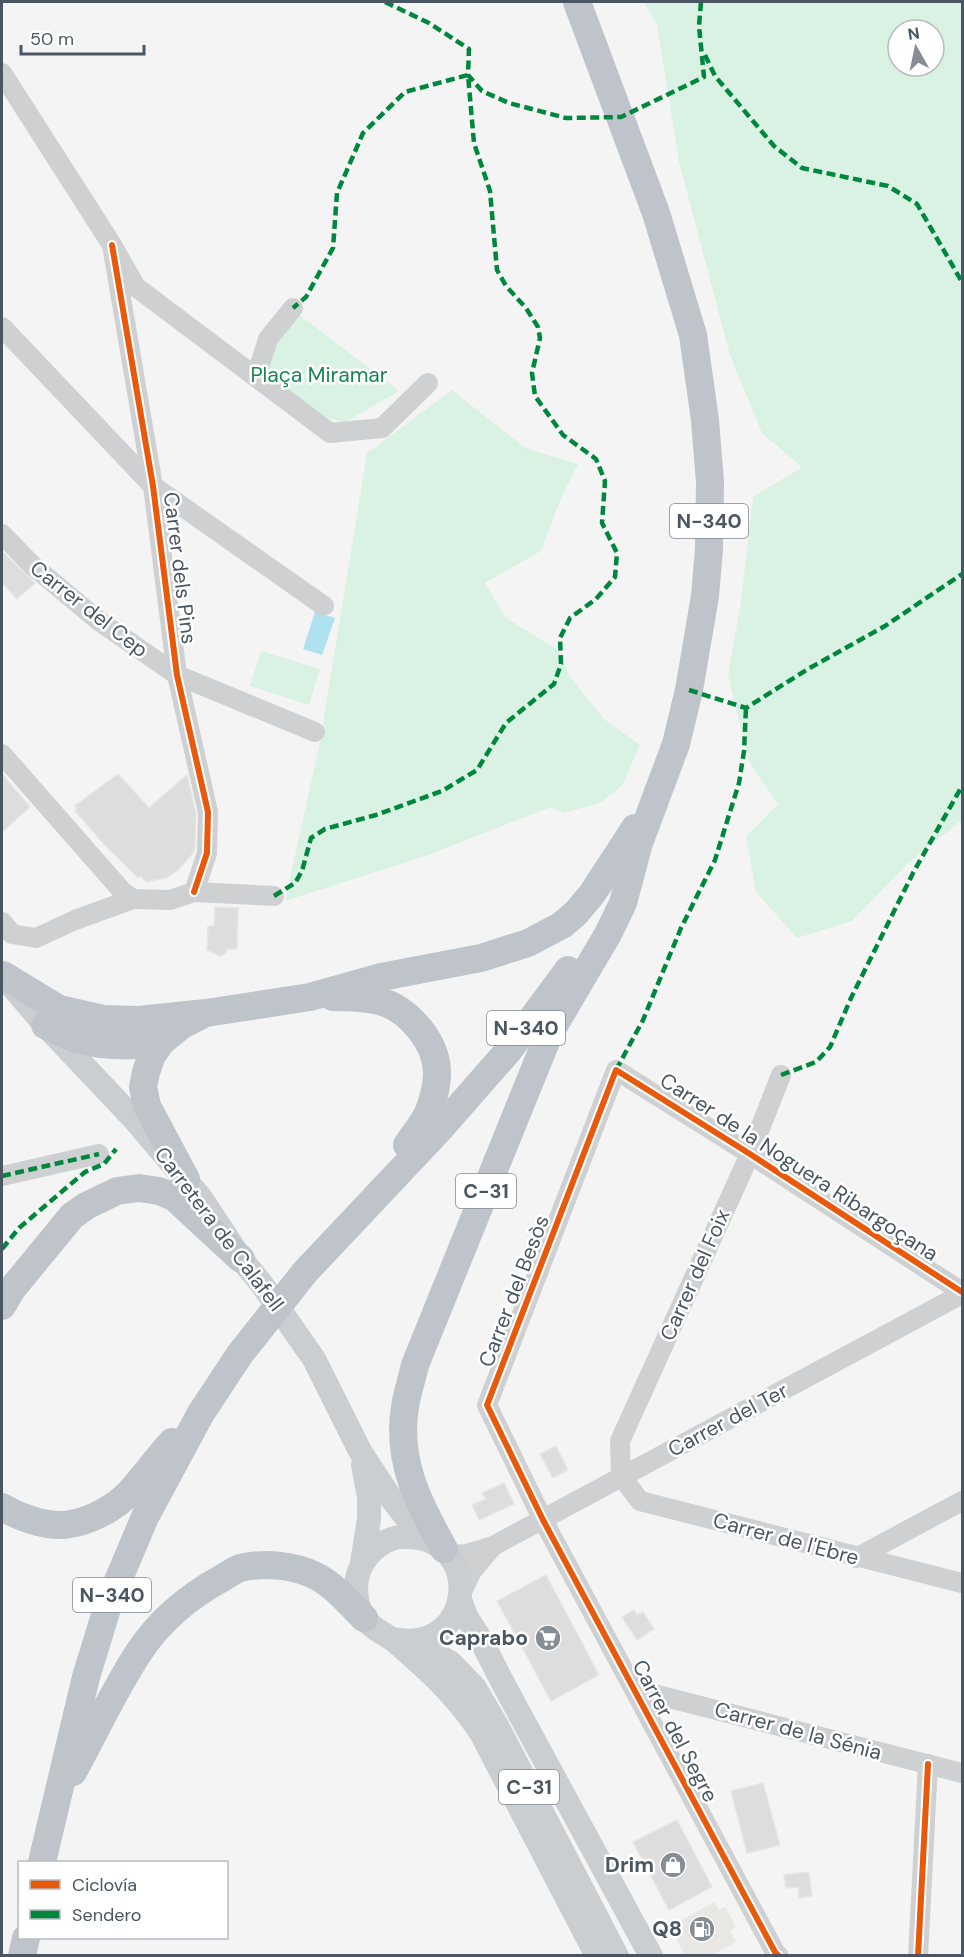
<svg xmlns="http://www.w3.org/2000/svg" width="964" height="1957" viewBox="0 0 964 1957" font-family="'DM Sans',sans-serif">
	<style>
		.commercial { fill: #e8e7e3 }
		.green { fill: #d9f2e3; fill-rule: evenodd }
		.water { fill: #aee2f0 }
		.building { fill: #ddddde; stroke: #e5e6e7; stroke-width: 1.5 }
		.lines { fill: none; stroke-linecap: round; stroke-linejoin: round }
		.minor { stroke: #ced0d2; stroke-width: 20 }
		.major { stroke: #caced1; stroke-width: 24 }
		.highway { stroke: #bec4c9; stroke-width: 28 }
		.quiet { stroke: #00873e; stroke-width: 4.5; stroke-dasharray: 9 4.5; stroke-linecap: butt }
		.cycleway-casing { stroke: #fff; stroke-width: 10 }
		.cycleway { stroke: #e8590c; stroke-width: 6 }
		.labels { text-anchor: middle; stroke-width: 5; stroke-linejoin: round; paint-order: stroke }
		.shield { fill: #fff; stroke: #808990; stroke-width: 1.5 }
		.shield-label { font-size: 20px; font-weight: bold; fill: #4a5661 }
		.park-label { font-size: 21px; fill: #17864f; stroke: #fff }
		.street-label { font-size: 21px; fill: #4a5661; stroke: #fff }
		.poi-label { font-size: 21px; font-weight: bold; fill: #4a5661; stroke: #fff; text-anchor: end }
	</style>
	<rect width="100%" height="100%" fill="#f4f4f4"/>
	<!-- commercial -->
	<polygon class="commercial" points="714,1902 719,1910 725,1907 736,1927 730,1931 736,1942 712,1955 685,1955 670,1927"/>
	<!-- green -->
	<g class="green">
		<path d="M644 2H962V820L908 863 852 921 797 938 756 892 746 837 778 804 749 762 728 675 741 602 753 497 802 467 762 433 730 355 679 162 657 24ZM898 30H934V66H898Z"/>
		<polygon points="297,313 399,391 344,423 300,408 265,373 275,348"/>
		<polygon points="452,390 525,448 578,464 561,498 541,551 485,583 505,617 559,651 570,677 605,720 640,745 623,784 602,802 564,813 551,807 425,856 285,901 320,742 367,453"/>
		<polygon points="261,651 320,669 309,705 250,686"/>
	</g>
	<!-- water -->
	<polygon class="water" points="315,612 335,618 322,655 303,649"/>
	<!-- building -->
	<g class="building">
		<polygon points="2,551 35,583 17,599 2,582"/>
		<polygon points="2,774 30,807 2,832"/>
		<polygon points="118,774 149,808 187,775 196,813 195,846 193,853 178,870 166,878 147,882 140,876 138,878 105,845 75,811 77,809 75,806"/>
		<polygon points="215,907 238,908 237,949 228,949 224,955 220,956 207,950 208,926 214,926"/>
		<polygon points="556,1446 568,1470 553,1478 540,1454"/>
		<polygon points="504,1483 514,1504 479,1520 472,1505 486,1499 482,1493"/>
		<polygon points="546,1575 599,1675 551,1701 497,1601"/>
		<polygon points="634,1610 637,1615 643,1612 654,1629 637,1640 622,1617"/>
		<polygon points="763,1783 780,1845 747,1853 731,1791"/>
		<polygon points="677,1820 712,1887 669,1910 633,1842"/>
		<polygon points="809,1872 812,1896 799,1898 798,1887 786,1888 784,1875"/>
	</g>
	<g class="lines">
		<!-- minor -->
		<g class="minor">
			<polyline points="2,73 112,245 136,287 330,433 382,428 428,383"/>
			<polyline points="112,245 153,486 177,675 208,812 207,853 194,892"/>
			<polyline points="2,327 153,486 324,606"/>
			<polyline points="256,377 268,339 293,308"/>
			<polyline points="2,534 32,565 99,621 177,675 315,732"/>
			<polyline points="2,754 123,892 133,899 170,900 194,892 274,896"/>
			<polyline points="2,922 12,934 36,938 75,920 133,899"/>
			<polyline points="781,1075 750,1154 620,1441 621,1476 640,1501 962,1583"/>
			<polyline points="2,1176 99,1154"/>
			<polyline points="449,1555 466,1554 493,1546 962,1294"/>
			<polyline points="856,1558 962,1501"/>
			<polyline points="461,1594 472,1571 493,1546"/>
			<polyline points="634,1689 962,1773"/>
			<polyline points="779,1956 775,1952 543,1520 487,1405 616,1070 750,1154 962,1292"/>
			<polyline points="918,1956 928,1764"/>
		</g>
		<!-- major -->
		<g class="major">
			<polyline points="10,984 45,1025 134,1119 201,1198 241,1259 261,1283 314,1359 360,1451 388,1494 405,1516 429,1540"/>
			<polyline points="362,1563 369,1519 369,1497 363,1465"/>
			<polyline points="460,1600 467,1618 480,1638 505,1687 651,1956"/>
			<path d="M393 1639C476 1656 486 1534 403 1537 387 1537 371 1549 363 1563 353 1579 354 1603 365 1619 374 1631 387 1634 397 1643 431 1673 456 1695 481 1733L597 1956"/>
			<polyline points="414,1641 451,1663 475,1688 496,1724 617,1956"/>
		</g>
		<!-- highway -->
		<g class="highway">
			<polyline points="3,975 59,1009 103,1019 139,1020 206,1013 310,997 381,977 481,958 528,943 562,925 576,913 592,894 635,828"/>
			<path d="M333 997C348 997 364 997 379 1001 408 1008 437 1042 437 1073 437 1085 433 1102 428 1113 423 1124 414 1134 407 1145"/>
			<path d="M45 1025C56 1030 68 1037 80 1040 106 1047 136 1047 162 1041"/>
			<polyline points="186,1179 147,1106 143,1087 146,1072 152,1055 162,1041 182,1025 200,1016"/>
			<polyline points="2,1306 12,1289 72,1216 86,1206 117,1191 139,1188 159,1191 174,1197 241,1259"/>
			<path d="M2 1507C19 1517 43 1526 64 1525 87 1523 114 1509 130 1492 145 1476 157 1458 172 1442"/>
			<path d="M444 1549C419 1504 396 1461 405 1407 407 1393 412 1379 415 1365L549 1034 608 934 623 903 639 843 676 744 689 690 705 596 709 549 710 482 705 420 693 335 656 213 577 2"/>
			<path d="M73 1772C95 1732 114 1690 139 1652 160 1620 191 1595 224 1577 229 1574 235 1570 240 1568 264 1562 294 1565 316 1576 335 1586 349 1603 364 1618"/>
			<polyline points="42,1862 86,1677 109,1602 145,1517 201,1413 240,1354 305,1272 438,1131 509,1050 568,970"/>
			<polyline points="22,1956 26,1938"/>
		</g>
		<!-- quiet -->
		<g class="quiet">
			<polyline points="385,2 429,23 469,49 468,75 482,91 509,103 566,118 621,117 704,77 699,26 701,2"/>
			<polyline points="705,55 715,76 774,146 802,168 888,186 917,204 962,282"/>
			<polyline points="689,690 746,708 808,669 885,626 962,574"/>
			<polyline points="274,896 295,883 302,871 311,838 325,829 376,815 442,791 477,770 506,723 554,684 561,664 560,638 570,618 596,599 615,577 617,553 602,523 605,481 596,459 563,435 535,396 532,373 540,338 538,327 526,308 506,286 497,270 490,191 474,143 468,75 405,92 363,133 337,193 333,248 306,297 293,308"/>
			<polyline points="616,1070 643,1020 681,928 715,860 739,783 744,751 746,708"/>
			<polyline points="781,1075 816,1062 830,1047 851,998 913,873 962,786"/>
			<polyline points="2,1176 99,1154"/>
			<polyline points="2,1249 19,1228 85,1172 104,1164 116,1149"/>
		</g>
		<!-- cycleway casing -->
		<g class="cycleway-casing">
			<g id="cycleway">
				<polyline points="112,245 153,486 177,675 208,812 207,853 194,892"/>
				<polyline points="779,1956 775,1952 543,1520 487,1405 616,1070 750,1154 962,1292"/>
				<polyline points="918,1956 928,1764"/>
			</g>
		</g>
		<!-- cycleway -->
		<use href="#cycleway" class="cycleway"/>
	</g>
	<!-- icons -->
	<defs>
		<g id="supermarket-disc" transform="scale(1.35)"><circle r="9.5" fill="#868d94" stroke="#fff"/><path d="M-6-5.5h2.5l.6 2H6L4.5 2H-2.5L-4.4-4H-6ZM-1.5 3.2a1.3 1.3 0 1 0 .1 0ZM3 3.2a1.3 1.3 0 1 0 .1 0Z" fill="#fff"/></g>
		<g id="shop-disc" transform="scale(1.35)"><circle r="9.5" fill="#868d94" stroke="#fff"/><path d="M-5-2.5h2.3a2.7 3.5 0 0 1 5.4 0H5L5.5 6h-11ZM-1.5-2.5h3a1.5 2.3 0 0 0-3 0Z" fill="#fff"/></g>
		<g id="fuel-disc" transform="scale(1.35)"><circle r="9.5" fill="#868d94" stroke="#fff"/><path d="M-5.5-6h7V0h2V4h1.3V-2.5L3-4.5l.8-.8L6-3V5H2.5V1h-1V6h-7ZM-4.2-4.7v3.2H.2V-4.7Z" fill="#fff"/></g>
	</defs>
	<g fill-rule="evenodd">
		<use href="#supermarket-disc" x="548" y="1638"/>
		<use href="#shop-disc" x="673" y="1865"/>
		<use href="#fuel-disc" x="702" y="1929"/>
	</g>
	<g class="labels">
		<!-- shield labels -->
		<g class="shield">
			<rect x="670" y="504" width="78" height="34" rx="4.5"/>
			<rect x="487" y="1011" width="78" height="34" rx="4.5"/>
			<rect x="456" y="1174" width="60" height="34" rx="4.5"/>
			<rect x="73" y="1578" width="78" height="34" rx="4.5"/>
			<rect x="499" y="1770" width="60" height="34" rx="4.5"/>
		</g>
		<g class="shield-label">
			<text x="709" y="528">N-340</text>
			<text x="526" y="1035">N-340</text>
			<text x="486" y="1198">C-31</text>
			<text x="112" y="1602">N-340</text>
			<text x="529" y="1794">C-31</text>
		</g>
		<!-- park labels -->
		<g class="park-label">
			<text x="319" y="382">Plaça Miramar</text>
		</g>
		<!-- street labels -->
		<g class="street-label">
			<text transform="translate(180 568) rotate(83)" y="7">Carrer dels Pins</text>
			<text transform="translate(89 609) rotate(38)" y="7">Carrer del Cep</text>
			<text transform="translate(799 1167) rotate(33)" y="7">Carrer de la Noguera Ribargoçana</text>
			<text transform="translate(219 1229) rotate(53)" y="7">Carretera de Calafell</text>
			<text transform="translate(695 1275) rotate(-66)" y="7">Carrer del Foix</text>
			<text transform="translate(514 1291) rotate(-69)" y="7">Carrer del Besòs</text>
			<text transform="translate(728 1420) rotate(-28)" y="7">Carrer del Ter</text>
			<text transform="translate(786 1539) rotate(15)" y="7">Carrer de l'Ebre</text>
			<text transform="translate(675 1731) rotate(62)" y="7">Carrer del Segre</text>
			<text transform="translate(798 1731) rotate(15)" y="7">Carrer de la Sénia</text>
		</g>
		<!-- poi labels -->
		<g class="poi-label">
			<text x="528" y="1645">Caprabo</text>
			<text x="654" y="1872">Drim</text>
			<text x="682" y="1936">Q8</text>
		</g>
	</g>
	<!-- border -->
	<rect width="964" height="1957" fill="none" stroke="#4a5661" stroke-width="6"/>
	<!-- legend -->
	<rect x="18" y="1861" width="210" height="78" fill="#ffffff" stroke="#b7bbc0" stroke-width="1.5"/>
	<rect x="30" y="1880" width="30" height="9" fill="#e8590c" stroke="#b7bbc0" stroke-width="1.5"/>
	<text x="72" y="1891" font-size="18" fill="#4a5661">Ciclovía</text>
	<rect x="30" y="1910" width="30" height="9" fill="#00873e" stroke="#b7bbc0" stroke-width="1.5"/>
	<text x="72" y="1921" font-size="18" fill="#4a5661">Sendero</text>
	<!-- north arrow -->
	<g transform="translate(916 48) rotate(351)"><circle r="28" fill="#ffffff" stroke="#b7bbc0" stroke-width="1.5"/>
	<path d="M0-4.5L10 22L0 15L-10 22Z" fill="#868d94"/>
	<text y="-9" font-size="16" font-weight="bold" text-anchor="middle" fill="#4a5661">N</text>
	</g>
	<!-- scale -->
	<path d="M21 45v9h123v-9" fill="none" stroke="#4a5661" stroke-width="3"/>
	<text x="30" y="45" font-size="18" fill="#4a5661" stroke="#ffffff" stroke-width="4.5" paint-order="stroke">50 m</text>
</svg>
